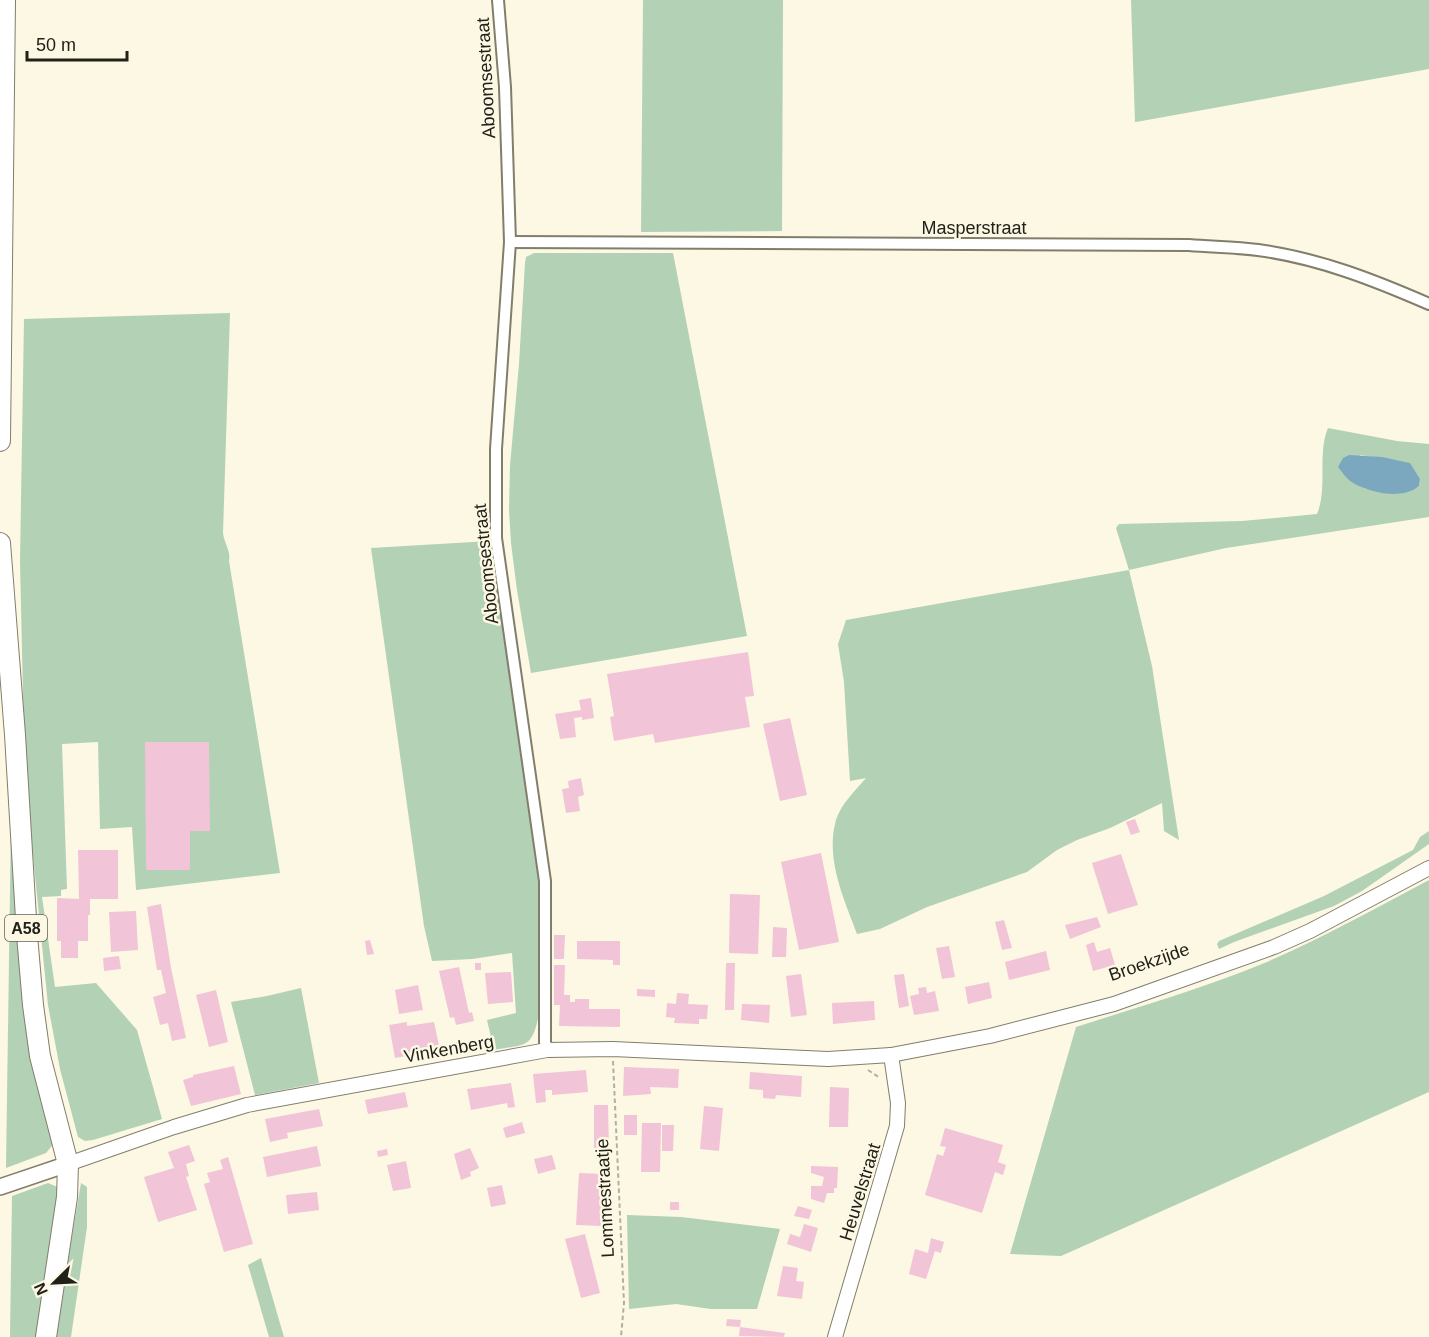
<svg xmlns="http://www.w3.org/2000/svg" width="1429" height="1337" viewBox="0 0 1429 1337" font-family="Arial,sans-serif">
	<style>
		.green { fill: #b2d1b5; fill-rule: evenodd }
		.water { fill: #7ba8be }
		.building { fill: #f1c4d8 }
		.lines { fill: none; stroke-linecap: round; stroke-linejoin: round }
		.minor-casing { stroke: #817e6c; stroke-width: 14 }
		.tertiary-casing { stroke: #817e6c; stroke-width: 16 }
		.secondary-casing { stroke: #817e6c; stroke-width: 18 }
		.motorway-casing { stroke: #817e6c; stroke-width: 22 }
		.path { stroke: #b2af9f; stroke-width: 2; stroke-dasharray: 4.5 3; stroke-linecap: butt }
		.minor { stroke: #fff; stroke-width: 10 }
		.tertiary { stroke: #fff; stroke-width: 14 }
		.secondary { stroke: #fff; stroke-width: 15 }
		.motorway { stroke: #fff; stroke-width: 20 }
		.labels { text-anchor: middle; stroke-width: 5; stroke-linejoin: round; paint-order: stroke }
		.shield { fill: #fcf8e3; stroke: #636156; stroke-width: 1.5 }
		.shield-label { font-size: 16px; font-weight: bold; fill: #212019 }
		.street-label { font-size: 18px; fill: #212019; stroke: #fcf8e3 }
	</style>
	<rect width="100%" height="100%" fill="#fcf8e3"/>
	<!-- green -->
	<g class="green">
		<polygon points="643,0 783,0 782,231 641,232"/>
		<polygon points="1131,0 1429,0 1429,69 1136,122 1135,122"/>
		<polygon points="534,253 673,253 747,636 531,673 517,590 511,543 509,510 510,466 519,364 525,263 526,257"/>
		<path d="M230 313 223 533C224 543 231 551 229 561L280 873 136 890 132 827 100 829 98 742 62 744 67 889 61 890V896L42 897 55 987 96 983 137 1030 162 1119 93 1140 85 1141 78 1137 60 1069 48 1005 29 816 24 740 20 561 24 319Z"/>
		<path d="M1328 428 1397 441 1429 444V517L1226 548 1129 570 1152 666 1179 840 1164 831 1162 803 1110 828 1077 840 1057 850 1027 872 927 907 880 929 857 934C844 899 825 859 836 820 841 804 855 791 866 778L850 781 844 682 838 644 846 620 1129 570 1116 528 1119 524 1242 521 1317 514C1328 488 1317 454 1328 428ZM1360 455 1400 461 1420 479 1419 486C1405 499 1381 492 1364 488Z"/>
		<path d="M490 541 534 827 541 896 539 1014C532 1049 526 1044 494 1050L487 1020 516 1013 512 953 472 959 432 961 424 926 371 548Z"/>
		<polygon points="11,821 55,1142 46,1153 6,1168"/>
		<polygon points="1429,831 1429,844 1362,891 1334,906 1234,942 1219,949 1217,944 1219,941 1324,896 1413,850 1420,837"/>
		<path d="M1429 880V1092L1061 1256 1010 1254 1076 1027C1138 1007 1201 989 1262 964 1319 940 1374 909 1429 880Z"/>
		<polygon points="301,988 319,1083 255,1095 231,1002 267,996"/>
		<polygon points="48,1183 60,1188 38,1337 10,1337 12,1196"/>
		<polygon points="81,1183 87,1187 87,1227 71,1337 55,1337"/>
		<polygon points="627,1215 681,1217 780,1229 757,1309 711,1309 676,1304 629,1309"/>
		<polygon points="261,1258 284,1337 269,1337 248,1265"/>
	</g>
	<!-- water -->
	<path class="water" d="M1349 455 1382 457 1410 463 1420 479 1419 486C1404 500 1372 493 1355 484 1347 480 1343 473 1338 467L1343 458Z"/>
	<!-- building -->
	<g class="building">
		<polygon points="748,652 754,696 745,697 750,727 655,743 653,734 614,741 610,717 614,716 607,674"/>
		<polygon points="591,698 594,718 582,720 582,717 574,718 576,737 560,739 555,714 581,710 579,700"/>
		<polygon points="790,718 807,795 780,801 763,724"/>
		<polygon points="145,742 209,742 210,831 190,831 190,870 146,870"/>
		<polygon points="581,778 584,795 578,797 580,811 566,813 562,789 569,788 568,781"/>
		<polygon points="1135,819 1140,832 1131,835 1126,822"/>
		<polygon points="78,850 118,850 118,899 90,899 90,915 88,915 88,941 78,941 78,958 61,958 61,941 57,941 57,898 79,899"/>
		<polygon points="821,853 839,942 799,950 781,862"/>
		<polygon points="1121,854 1138,905 1108,914 1092,863"/>
		<polygon points="730,894 760,895 758,954 729,953"/>
		<polygon points="161,904 171,968 186,1038 172,1041 168,1023 160,1025 153,997 166,993 161,970 157,970 147,907"/>
		<polygon points="136,911 138,950 111,952 109,912"/>
		<polygon points="1097,917 1101,927 1070,939 1065,925"/>
		<polygon points="1004,920 1012,948 1002,950 995,922"/>
		<polygon points="773,927 787,928 786,957 772,957"/>
		<polygon points="554,935 565,935 564,959 554,959"/>
		<polygon points="370,940 374,954 367,955 365,941"/>
		<polygon points="577,941 620,941 620,965 613,965 613,960 577,959"/>
		<polygon points="1094,942 1097,952 1110,948 1115,965 1093,971 1086,945"/>
		<polygon points="949,946 955,977 942,979 936,948"/>
		<polygon points="1046,951 1050,970 1009,980 1005,962"/>
		<polygon points="119,956 121,969 104,971 103,958"/>
		<rect x="475" y="963" width="6" height="7"/>
		<polygon points="726,963 735,963 734,1010 725,1010"/>
		<polygon points="554,965 565,965 564,995 570,995 570,1002 575,1002 575,999 589,999 589,1009 620,1009 620,1027 559,1026 560,1005 554,1005"/>
		<polygon points="459,967 469,1013 472,1012 474,1021 456,1025 454,1017 450,1018 439,971"/>
		<polygon points="511,972 513,1002 488,1004 485,973"/>
		<polygon points="801,974 807,1015 791,1017 786,976"/>
		<polygon points="904,974 909,1006 899,1008 894,975"/>
		<polygon points="989,982 992,998 968,1004 965,987"/>
		<polygon points="418,985 423,1010 399,1014 395,990"/>
		<polygon points="926,987 927,993 935,991 939,1011 914,1015 910,996 919,994 918,988"/>
		<polygon points="637,989 655,990 655,997 637,996"/>
		<polygon points="216,990 228,1042 209,1047 196,995"/>
		<polygon points="677,993 689,994 688,1004 708,1005 707,1019 699,1019 699,1024 674,1023 675,1018 666,1017 667,1003 676,1004"/>
		<polygon points="874,1001 875,1020 833,1024 832,1003"/>
		<polygon points="742,1004 770,1005 769,1023 741,1020"/>
		<polygon points="407,1022 407,1026 434,1022 440,1050 395,1058 389,1025"/>
		<polygon points="234,1066 241,1094 191,1106 183,1080 193,1077 193,1075"/>
		<polygon points="624,1067 679,1069 678,1088 650,1087 651,1094 623,1096"/>
		<polygon points="586,1070 588,1092 552,1095 552,1090 545,1090 546,1102 536,1103 533,1074"/>
		<polygon points="750,1072 802,1076 801,1097 776,1095 775,1099 763,1098 763,1090 749,1089"/>
		<polygon points="511,1083 515,1107 508,1108 507,1103 471,1110 467,1089"/>
		<polygon points="830,1087 849,1088 848,1127 829,1127"/>
		<polygon points="405,1092 408,1107 368,1114 365,1100"/>
		<polygon points="594,1105 608,1105 609,1150 594,1150"/>
		<polygon points="704,1106 723,1108 719,1151 700,1149"/>
		<polygon points="319,1109 323,1126 287,1133 288,1138 270,1142 265,1119"/>
		<rect x="624" y="1115" width="13" height="20"/>
		<polygon points="522,1122 525,1133 506,1138 503,1128"/>
		<polygon points="642,1123 661,1123 660,1172 641,1172"/>
		<polygon points="662,1125 674,1125 673,1151 662,1151"/>
		<polygon points="945,1128 1003,1145 998,1162 1006,1165 1003,1175 995,1172 982,1213 925,1195 937,1154 943,1156 946,1147 940,1146"/>
		<polygon points="189,1145 195,1161 186,1164 189,1176 186,1177 197,1210 158,1222 144,1177 174,1168 168,1152"/>
		<polygon points="317,1146 321,1166 267,1177 263,1157"/>
		<polygon points="470,1148 479,1168 470,1172 471,1176 461,1180 454,1154"/>
		<polygon points="387,1149 388,1155 378,1157 377,1151"/>
		<polygon points="552,1155 556,1169 538,1174 534,1159"/>
		<polygon points="228,1157 253,1244 224,1252 204,1184 210,1182 207,1173 223,1169 220,1160"/>
		<polygon points="406,1161 411,1188 393,1191 387,1165"/>
		<polygon points="811,1166 838,1167 837,1188 834,1188 834,1193 827,1193 824,1203 811,1199 811,1186 822,1186 824,1177 811,1173"/>
		<polygon points="579,1173 604,1174 601,1226 576,1225"/>
		<polygon points="502,1185 506,1204 491,1207 487,1188"/>
		<polygon points="317,1192 319,1210 288,1214 286,1195"/>
		<rect x="670" y="1202" width="9" height="8"/>
		<polygon points="798,1206 812,1210 809,1219 794,1216"/>
		<polygon points="804,1224 818,1228 811,1252 787,1244 790,1234 800,1237"/>
		<polygon points="585,1234 600,1293 581,1298 565,1239"/>
		<polygon points="931,1238 944,1242 941,1253 935,1251 926,1279 909,1274 915,1249 928,1253"/>
		<polygon points="783,1266 798,1268 796,1281 804,1282 802,1299 777,1296"/>
		<polygon points="727,1319 741,1320 740,1327 726,1326"/>
		<polygon points="740,1327 785,1333 784,1337 739,1336"/>
	</g>
	<g class="lines">
		<!-- minor casing -->
		<g class="minor-casing">
			<g id="minor">
				<polyline points="498,0 505,87 510,242 496,449 496,538 545,881 545,1042 547,1050"/>
				<path d="M510 242 1189 245C1212 247 1235 247 1258 250 1318 258 1374 280 1429 304"/>
			</g>
		</g>
		<!-- tertiary casing -->
		<g class="tertiary-casing">
			<g id="tertiary">
				<polyline points="68,1164 174,1127 247,1105 547,1050 613,1049 828,1059 891,1055 990,1036 1114,1004 1274,947 1310,931 1429,868"/>
				<polyline points="835,1337 897,1126 898,1103 891,1055"/>
			</g>
		</g>
		<!-- secondary casing -->
		<g class="secondary-casing">
			<polyline id="secondary" points="0,1187 68,1164"/>
		</g>
		<!-- motorway casing -->
		<g class="motorway-casing">
			<g id="motorway">
				<polyline points="0,441 5,0"/>
				<polyline points="0,543 15,735 27,935 33,1005 40,1056 68,1164 67,1197 46,1337"/>
			</g>
		</g>
		<!-- path -->
		<g class="path">
			<polyline points="613,1061 624,1303 621,1337"/>
			<polyline points="868,1070 880,1078"/>
		</g>
		<!-- minor -->
		<use href="#minor" class="minor"/>
		<!-- tertiary -->
		<use href="#tertiary" class="tertiary"/>
		<!-- secondary -->
		<use href="#secondary" class="secondary"/>
		<!-- motorway -->
		<use href="#motorway" class="motorway"/>
	</g>
	<g class="labels">
		<!-- shield labels -->
		<rect class="shield" x="5" y="915" width="42" height="26" rx="4.5"/>
		<g class="shield-label">
			<text x="26" y="934">A58</text>
		</g>
		<!-- street labels -->
		<g class="street-label">
			<text transform="translate(486 78) rotate(-93)" y="6">Aboomsestraat</text>
			<text x="974" y="234">Masperstraat</text>
			<text transform="translate(486 564) rotate(-96)" y="6">Aboomsestraat</text>
			<text transform="translate(1149 962) rotate(-19)" y="6">Broekzijde</text>
			<text transform="translate(449 1049) rotate(-10)" y="6">Vinkenberg</text>
			<text transform="translate(860 1192) rotate(-73)" y="6">Heuvelstraat</text>
			<text transform="translate(605 1198) rotate(-93)" y="6">Lommestraatje</text>
		</g>
	</g>
	<!-- north arrow -->
	<g transform="translate(54 1283) rotate(246)" stroke="#fcf8e3" stroke-width="4.5" paint-order="stroke">
	<path d="M0-4.5L10 22L0 15L-10 22Z" fill="#212019"/>
	<text y="-9" font-size="16" font-weight="bold" text-anchor="middle" fill="#212019">N</text>
	</g>
	<!-- scale -->
	<path d="M27 51v9h100v-9" fill="none" stroke="#212019" stroke-width="3"/>
	<text x="36" y="51" font-size="18" fill="#212019" stroke="#fcf8e3" stroke-width="4.5" paint-order="stroke">50 m</text>
</svg>
